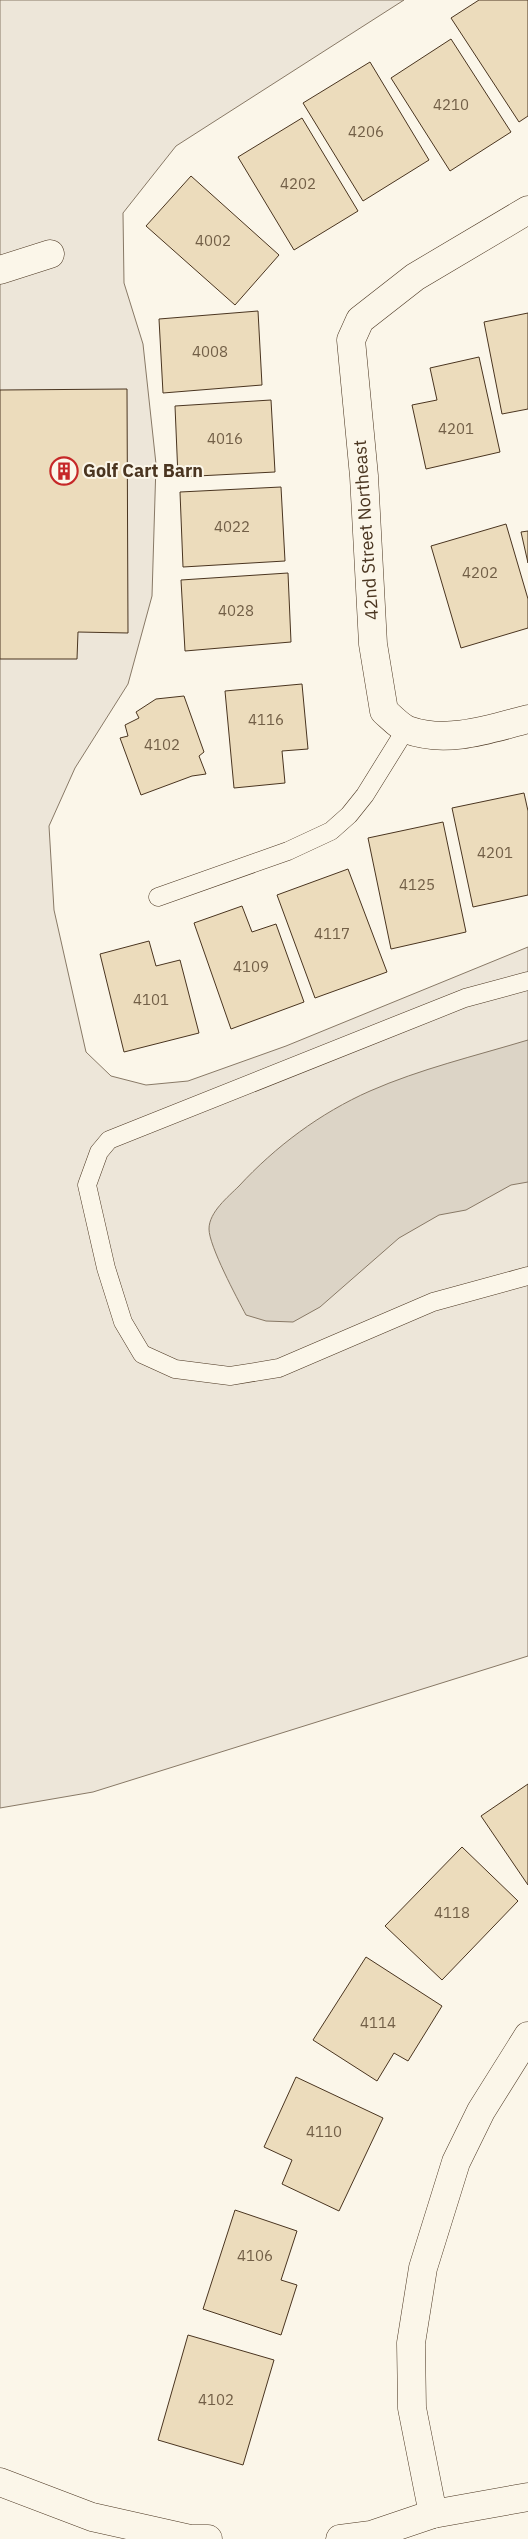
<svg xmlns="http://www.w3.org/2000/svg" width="528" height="2539" viewBox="0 0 528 2539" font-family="'IBM Plex Sans',sans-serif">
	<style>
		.green { fill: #ede6d9; stroke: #887966 }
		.water { fill: #dcd4c6; stroke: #887966 }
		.building { fill: #ecdcbc; stroke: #4a3520 }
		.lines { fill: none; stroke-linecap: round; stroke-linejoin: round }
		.service-casing { stroke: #4a3520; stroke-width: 19 }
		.minor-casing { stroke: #4a3520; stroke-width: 29 }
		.service { stroke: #fbf6e9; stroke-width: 18 }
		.minor { stroke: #fbf6e9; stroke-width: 28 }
		.labels { text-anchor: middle; stroke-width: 4; stroke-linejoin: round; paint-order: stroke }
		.number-label { font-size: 15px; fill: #725f47 }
		.poi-label { font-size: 18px; font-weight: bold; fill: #4a3520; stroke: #fbf6e9; text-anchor: start }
		.street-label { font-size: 18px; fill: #4a3520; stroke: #fbf6e9 }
	</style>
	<rect width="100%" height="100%" fill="#fbf6e9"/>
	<!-- green -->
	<polygon class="green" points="0,0 404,0 176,146 123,213 124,283 143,344 156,464 152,596 128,684 75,768 49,826 54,910 86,1052 111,1076 146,1085 188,1081 286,1046 528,947 528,1656 93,1792 0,1808"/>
	<!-- water -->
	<path class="water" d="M528 1040V1182L511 1185 466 1210 439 1215 399 1238 320 1307 293 1322 266 1321 246 1315C237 1298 209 1246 209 1229 209 1212 228 1197 239 1186 275 1147 320 1113 370 1091 420 1069 475 1056 528 1040Z"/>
	<!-- building -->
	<g class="building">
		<polygon points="479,0 528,0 528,116 519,122 451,18"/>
		<polygon points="451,39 511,132 450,171 391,78"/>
		<polygon points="370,62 429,160 363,201 303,103"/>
		<polygon points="302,118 358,211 294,250 238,157"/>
		<polygon points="191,176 279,255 235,305 146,226"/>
		<polygon points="258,311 262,385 163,393 159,319"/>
		<polygon points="528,313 528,409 502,414 484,322"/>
		<polygon points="479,357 500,452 426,469 412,405 437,400 430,368"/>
		<polygon points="127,389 128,633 78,632 77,659 0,659 0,390"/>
		<polygon points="271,400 275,472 178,477 175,406"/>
		<polygon points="281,487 285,561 183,567 180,492"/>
		<polygon points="506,524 528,599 528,628 461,648 431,546"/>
		<polygon points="528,531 528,563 521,532"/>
		<polygon points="288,573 291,642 185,651 181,580"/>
		<polygon points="302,684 308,749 282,751 285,783 234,788 225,691"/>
		<polygon points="184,696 204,752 199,756 206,774 192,776 141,795 120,738 128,736 125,725 139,718 136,712 156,699"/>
		<polygon points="524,793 528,811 528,895 473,907 452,808"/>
		<polygon points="443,822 466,932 391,949 368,838"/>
		<polygon points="348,869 387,972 315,998 277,895"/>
		<polygon points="242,906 252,932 276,924 304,1002 231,1029 194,923"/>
		<polygon points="149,941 156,966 180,960 199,1033 124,1052 100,954"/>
		<polygon points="528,1784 528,1885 481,1816"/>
		<polygon points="462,1847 518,1901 442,1980 385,1926"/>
		<polygon points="366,1957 442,2006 408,2061 394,2053 377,2081 313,2040"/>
		<polygon points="296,2077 383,2118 339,2211 282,2184 292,2160 264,2147"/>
		<polygon points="235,2210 297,2231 281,2280 297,2285 281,2335 203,2309"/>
		<polygon points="188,2335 274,2360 243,2465 158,2440"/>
	</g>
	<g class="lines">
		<!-- service casing -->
		<g class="service-casing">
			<g id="service">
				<polyline points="158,897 288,851 331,831 349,815 365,795 406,729"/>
				<polyline points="528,981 465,998 109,1140 99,1152 87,1185 106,1268 123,1322 142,1354 175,1369 230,1376 279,1368 433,1302 528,1276"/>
			</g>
		</g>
		<!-- minor casing -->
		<g class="minor-casing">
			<g id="minor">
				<path d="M528 210 415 277 360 320 351 340 364 476 373 644 384 711C391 717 400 727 408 730 447 744 490 729 528 719"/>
				<polyline points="0,270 50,254"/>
				<polyline points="0,2482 92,2517 190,2539 208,2539"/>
				<polyline points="433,2514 412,2408 411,2343 423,2268 456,2162 481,2111 528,2036"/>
				<polyline points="340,2539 371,2535 433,2514 528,2497"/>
			</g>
		</g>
		<!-- service -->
		<use href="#service" class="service"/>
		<!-- minor -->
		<use href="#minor" class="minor"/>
	</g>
	<!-- icons -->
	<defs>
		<g id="building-ring" transform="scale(1.4375)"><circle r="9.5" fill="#fbf6e9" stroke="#c62828" stroke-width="1.5"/><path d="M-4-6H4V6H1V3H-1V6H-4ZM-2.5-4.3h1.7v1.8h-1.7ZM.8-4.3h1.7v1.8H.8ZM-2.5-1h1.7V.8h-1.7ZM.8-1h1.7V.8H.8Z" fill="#c62828"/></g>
	</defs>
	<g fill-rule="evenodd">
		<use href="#building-ring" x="64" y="471"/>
	</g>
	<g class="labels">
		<!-- number labels -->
		<g class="number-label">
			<text x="451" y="110">4210</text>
			<text x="366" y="137">4206</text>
			<text x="298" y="189">4202</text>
			<text x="213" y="246">4002</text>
			<text x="210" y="357">4008</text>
			<text x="456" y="434">4201</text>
			<text x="225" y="444">4016</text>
			<text x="232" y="532">4022</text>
			<text x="480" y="578">4202</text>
			<text x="236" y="616">4028</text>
			<text x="266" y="725">4116</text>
			<text x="162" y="750">4102</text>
			<text x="495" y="858">4201</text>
			<text x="417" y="890">4125</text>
			<text x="332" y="939">4117</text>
			<text x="251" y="972">4109</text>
			<text x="151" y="1005">4101</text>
			<text x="452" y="1918">4118</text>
			<text x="378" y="2028">4114</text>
			<text x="324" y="2137">4110</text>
			<text x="255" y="2261">4106</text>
			<text x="216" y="2405">4102</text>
		</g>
		<!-- poi labels -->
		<g class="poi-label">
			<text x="83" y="477">Golf Cart Barn</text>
		</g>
		<!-- street labels -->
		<g class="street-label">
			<text transform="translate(366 530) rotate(-94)" y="6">42nd Street Northeast</text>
		</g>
	</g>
</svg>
